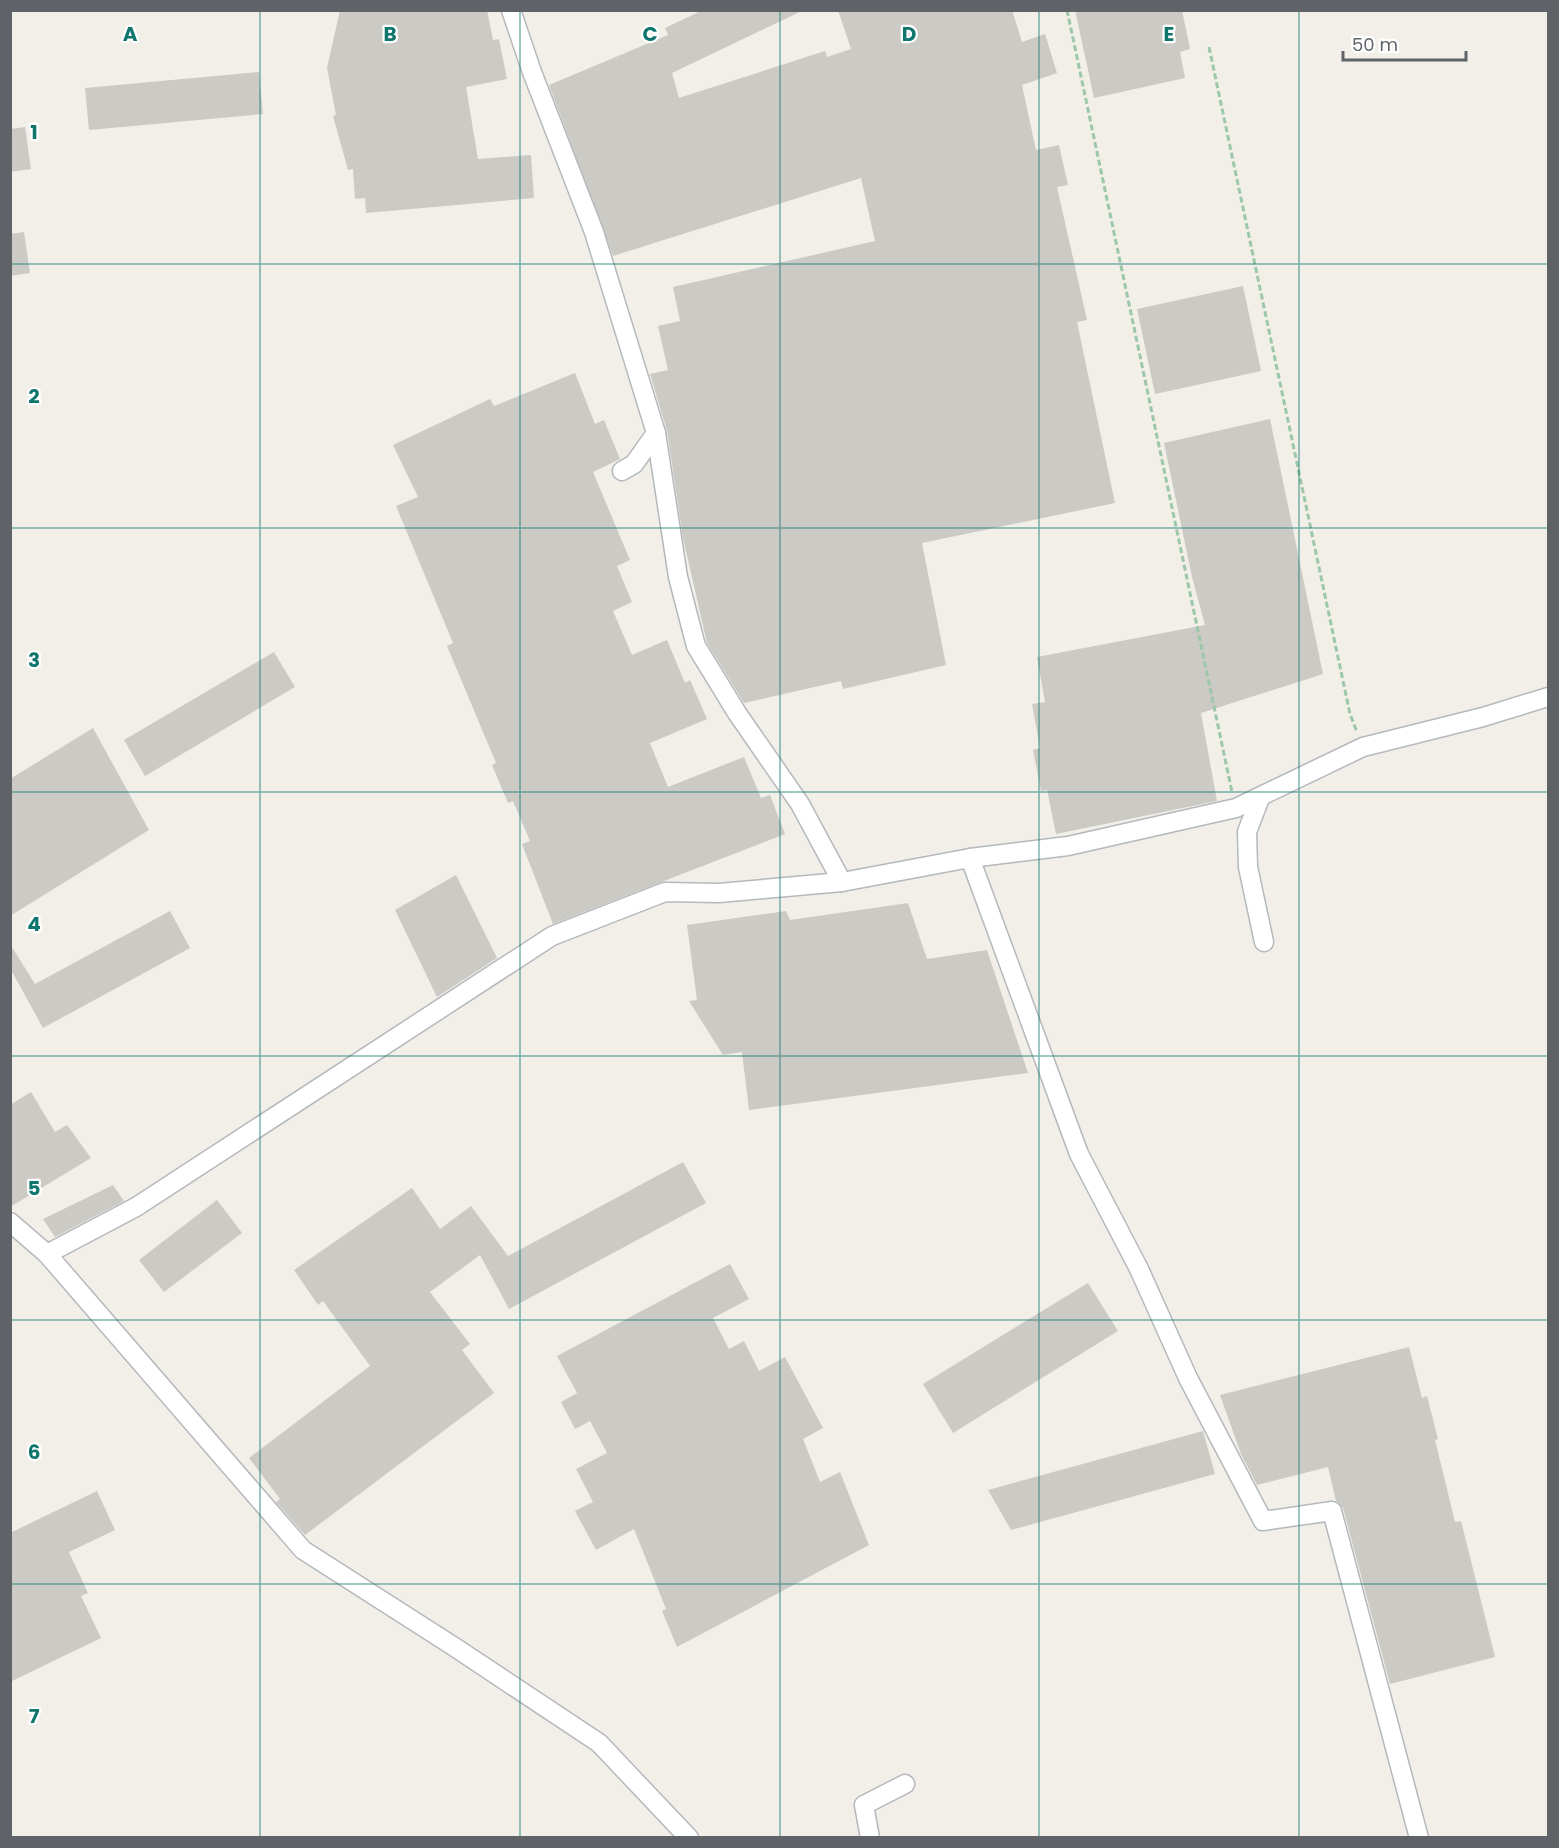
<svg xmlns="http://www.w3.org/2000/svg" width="1559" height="1848" viewBox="0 0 1559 1848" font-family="Poppins,sans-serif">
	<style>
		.building { fill: #cccac5 }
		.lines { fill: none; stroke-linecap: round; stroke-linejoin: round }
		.minor-casing { stroke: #b5b8bc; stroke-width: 21 }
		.path { stroke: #9cc7a9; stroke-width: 3; stroke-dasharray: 6 3; stroke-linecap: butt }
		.minor { stroke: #fff; stroke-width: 18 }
		.grid { fill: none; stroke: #0f766e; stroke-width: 1.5; stroke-opacity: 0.55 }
		.grid-label { font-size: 20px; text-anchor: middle; font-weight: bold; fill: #0f766e; stroke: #fff; stroke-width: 4.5; stroke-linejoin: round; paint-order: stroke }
	</style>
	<rect width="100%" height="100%" fill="#f1efe8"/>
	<!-- building -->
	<g class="building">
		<polygon points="340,10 487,10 493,40 499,39 507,79 466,87 478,159 531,155 534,198 366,213 365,198 355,199 353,169 348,170 333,116 336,115 327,68"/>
		<polygon points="703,10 804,10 672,73 679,98 825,51 827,57 851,49 838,10 1012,10 1022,42 1045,34 1057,73 1022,85 1036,150 1059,145 1068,185 1057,187 1087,320 1077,322 1115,503 922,543 946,665 843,689 841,681 744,703 707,643 683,538 667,431 650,374 668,370 658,326 680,321 673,287 875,241 861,178 613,256 549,85 668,35 665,28"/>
		<polygon points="1075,10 1182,10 1190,49 1180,52 1185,78 1094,98"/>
		<polygon points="259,72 263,114 89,130 85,88"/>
		<polygon points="25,127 31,169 10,172 10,129"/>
		<polygon points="24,232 30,273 10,276 10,234"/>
		<polygon points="1243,286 1261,371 1155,394 1137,309"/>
		<polygon points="575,373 595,424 604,420 620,459 593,472 630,560 617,566 632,602 613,611 632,655 667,640 685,683 690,680 707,719 650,743 668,787 744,757 761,798 770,795 785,834 553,924 522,844 530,841 513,801 508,803 492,765 496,763 447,646 453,643 396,506 418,497 393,445 490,399 494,406"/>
		<polygon points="1270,419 1323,674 1201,713 1217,801 1056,834 1047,790 1041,791 1033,750 1040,748 1032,704 1045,702 1037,657 1205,625 1192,577 1164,443"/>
		<polygon points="274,652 295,687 145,776 124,740"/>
		<polygon points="93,728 149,830 10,916 10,779"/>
		<polygon points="456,875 497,958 437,997 395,910"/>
		<polygon points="908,903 927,959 987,950 1028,1073 749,1110 742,1052 723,1055 689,1001 697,1000 687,925 786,911 790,920"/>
		<polygon points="170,911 190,948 43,1028 10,968 10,944 35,984"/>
		<polygon points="31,1092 55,1132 67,1125 91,1158 10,1207 10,1105"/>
		<polygon points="683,1162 706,1203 509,1309 480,1255 430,1292 470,1344 462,1350 494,1393 305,1535 276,1502 280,1499 249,1458 370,1366 323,1301 318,1305 294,1270 412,1188 440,1229 471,1206 508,1256"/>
		<polygon points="113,1185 124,1201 55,1237 43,1219"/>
		<polygon points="217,1200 242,1233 164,1292 139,1260"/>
		<polygon points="730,1264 749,1299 713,1318 729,1349 744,1341 759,1371 785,1357 823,1428 803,1439 820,1482 840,1472 869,1545 677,1647 662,1611 666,1609 634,1529 596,1550 575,1511 593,1502 576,1469 607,1453 590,1421 575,1429 561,1402 577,1393 557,1356"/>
		<polygon points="1088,1283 1118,1331 953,1433 923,1384"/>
		<polygon points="1409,1347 1422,1398 1427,1396 1438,1439 1435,1440 1455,1522 1461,1521 1495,1657 1390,1684 1343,1508 1336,1501 1328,1467 1257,1485 1241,1454 1220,1395"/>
		<polygon points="1203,1431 1215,1474 1011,1530 988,1490"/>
		<polygon points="97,1491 115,1530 69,1552 88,1593 81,1596 101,1638 10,1682 10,1533"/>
	</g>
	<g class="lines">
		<!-- minor casing -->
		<g class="minor-casing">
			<g id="minor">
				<polyline points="511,10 532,72 594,232 656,433"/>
				<polyline points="622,471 634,464 656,433 678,577 696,646 737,713 800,804 842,882 970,858 1068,846 1236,808 1363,747 1483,717 1548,697"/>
				<polyline points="1260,798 1247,832 1248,867 1264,942"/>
				<polyline points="970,858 1079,1154 1139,1269 1188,1378 1263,1521 1332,1511 1419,1838"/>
				<polyline points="10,1222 47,1254 303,1550 453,1646 599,1743 689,1838"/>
				<polyline points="47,1254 136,1207 552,936 665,892 719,893 842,882"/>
				<polyline points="870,1838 864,1805 905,1784"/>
			</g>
		</g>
		<!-- path -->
		<g class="path">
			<polyline points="1067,10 1232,792"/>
			<polyline points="1209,47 1350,714 1357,732"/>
		</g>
		<!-- minor -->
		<use href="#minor" class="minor"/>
	</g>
	<!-- grid -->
	<path class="grid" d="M260 10V1838M520 10V1838M780 10V1838M1039 10V1838M1299 10V1838M10 264H1548M10 528H1548M10 792H1548M10 1056H1548M10 1320H1548M10 1584H1548"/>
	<g class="grid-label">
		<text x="130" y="41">A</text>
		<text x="390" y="41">B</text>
		<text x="650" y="41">C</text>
		<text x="909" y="41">D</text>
		<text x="1169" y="41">E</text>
		<text x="34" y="139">1</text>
		<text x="34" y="403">2</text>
		<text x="34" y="667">3</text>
		<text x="34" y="931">4</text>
		<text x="34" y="1195">5</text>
		<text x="34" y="1459">6</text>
		<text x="34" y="1723">7</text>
	</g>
	<!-- border -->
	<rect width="1559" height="1848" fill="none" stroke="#5f6368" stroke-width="24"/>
	<!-- scale -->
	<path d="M1343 51v9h123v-9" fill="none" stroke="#5f6368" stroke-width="3"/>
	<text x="1352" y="51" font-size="18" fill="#5f6368" stroke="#ffffff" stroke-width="4.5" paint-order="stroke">50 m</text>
</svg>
